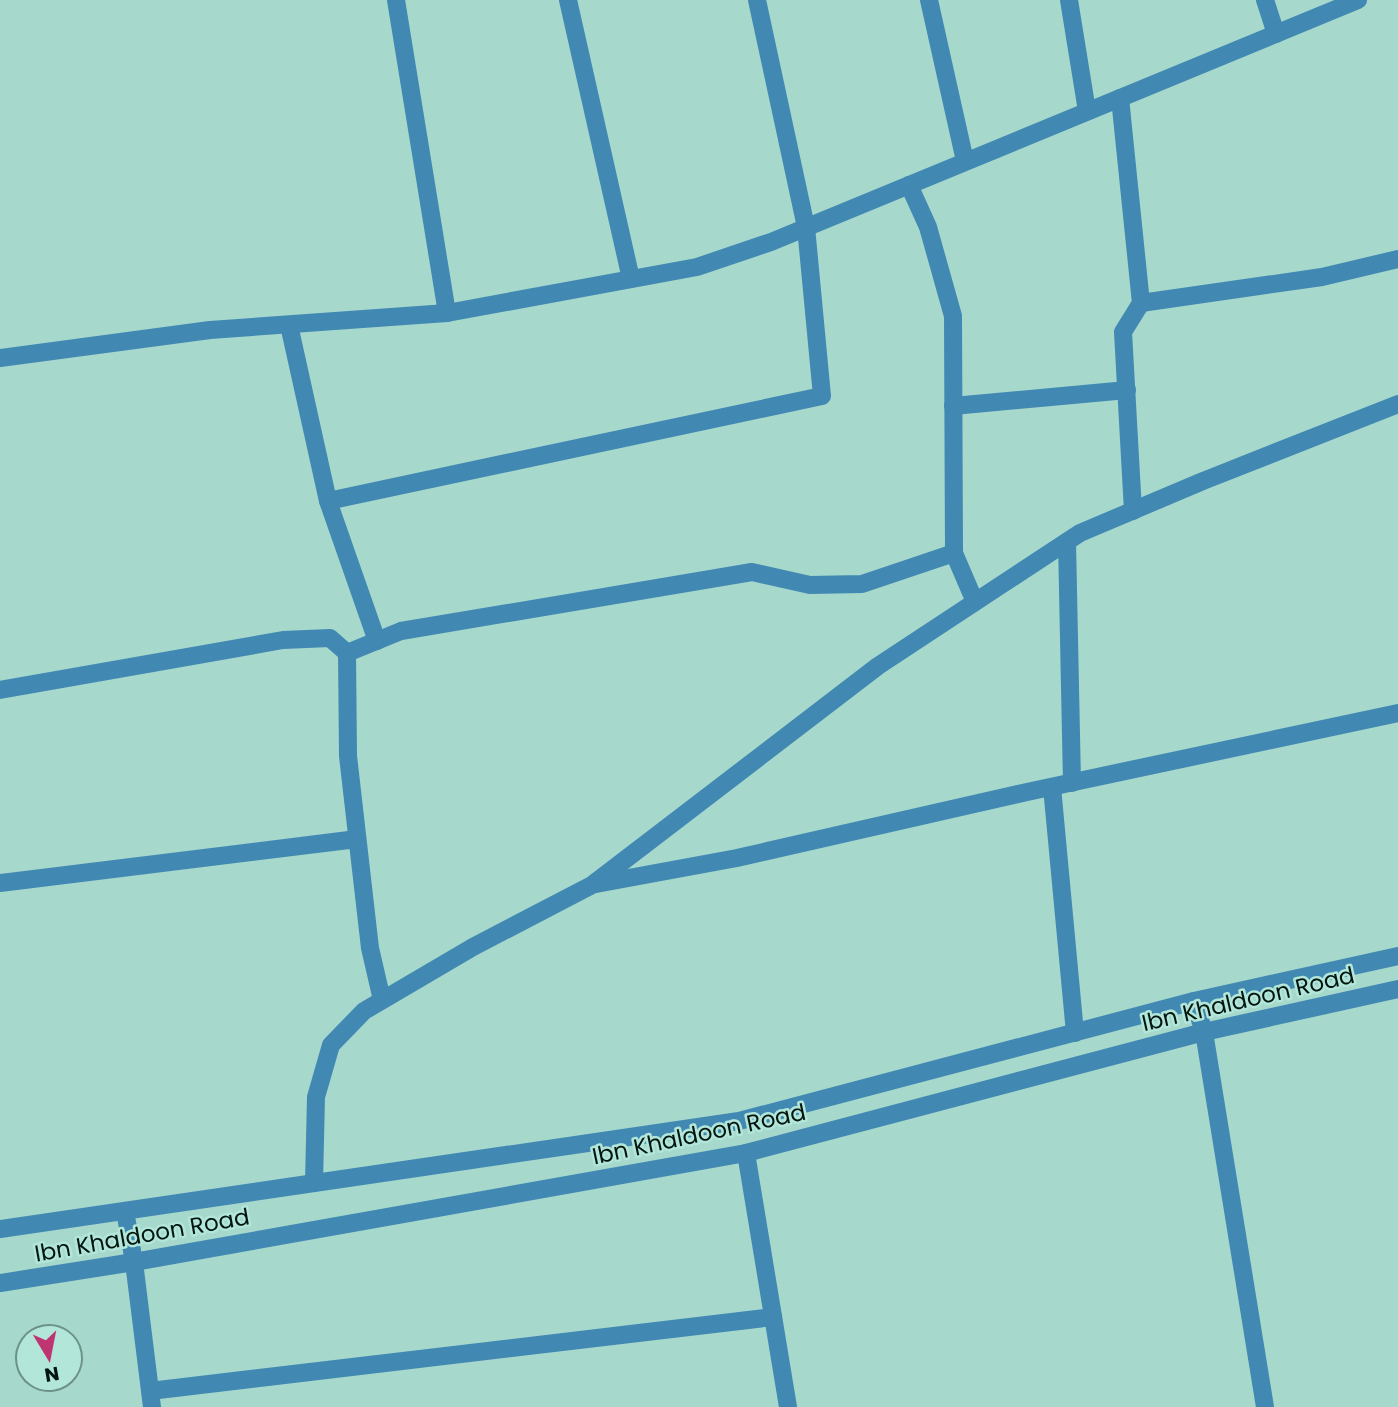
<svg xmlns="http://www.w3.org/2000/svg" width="1398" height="1407" viewBox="0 0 1398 1407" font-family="Poppins,sans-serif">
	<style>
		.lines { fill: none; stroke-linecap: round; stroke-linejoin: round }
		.minor { stroke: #4188b3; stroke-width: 18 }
		.tertiary { stroke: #4188b3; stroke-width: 18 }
		.labels { text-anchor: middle; stroke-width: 5; stroke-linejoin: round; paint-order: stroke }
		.street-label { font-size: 23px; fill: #021511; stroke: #b2e6d9 }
	</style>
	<rect width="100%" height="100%" fill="#a6d8cc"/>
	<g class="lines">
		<!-- minor -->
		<g class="minor">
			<polyline points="396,0 447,313"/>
			<polyline points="568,0 631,279"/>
			<polyline points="929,0 965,161"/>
			<polyline points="1069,0 1087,111"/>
			<polyline points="1265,0 1276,34"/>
			<polyline points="1120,98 1141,303 1322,277 1398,259"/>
			<polyline points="909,185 928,227 953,316 954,553 975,602"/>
			<polyline points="289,325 328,501 377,641"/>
			<polyline points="0,358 210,330 447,313 697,267 771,242 1358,0"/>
			<polyline points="953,406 1127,390"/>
			<polyline points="328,501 822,396 806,227 757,0"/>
			<polyline points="1133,511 1123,332 1141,303"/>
			<polyline points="1067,542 1072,783"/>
			<polyline points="0,690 283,640 330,638 347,653"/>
			<polyline points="1052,787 1075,1033"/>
			<polyline points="0,883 357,839"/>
			<polyline points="596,884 737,858 1027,792 1398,713"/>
			<polyline points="382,1000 370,948 348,756 347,653 401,631 752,572 810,585 862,584 954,553"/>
			<polyline points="1194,1001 1204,1032 1265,1407"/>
			<polyline points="746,1153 788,1407"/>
			<polyline points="314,1183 316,1097 331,1045 364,1011 473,947 592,885 878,666 1080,533 1203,481 1398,404"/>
			<polyline points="125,1211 134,1262 152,1407"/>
			<polyline points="150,1391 773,1317"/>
		</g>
		<!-- tertiary -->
		<g class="tertiary">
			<polyline points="0,1229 739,1121 1194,1001 1398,956"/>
			<polyline points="0,1283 134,1262 746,1153 1204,1032 1398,989"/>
		</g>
	</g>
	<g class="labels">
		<!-- street labels -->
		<g class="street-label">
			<text transform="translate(1248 999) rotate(-13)" y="8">Ibn Khaldoon Road</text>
			<text transform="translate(699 1134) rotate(-12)" y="8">Ibn Khaldoon Road</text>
			<text transform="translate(142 1235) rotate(-10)" y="8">Ibn Khaldoon Road</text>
		</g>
	</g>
	<!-- north arrow -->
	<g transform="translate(49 1358) rotate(170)"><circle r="33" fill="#b2e6d9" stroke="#6c9289" stroke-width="2"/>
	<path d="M0-5L12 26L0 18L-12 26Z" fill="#be3571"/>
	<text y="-10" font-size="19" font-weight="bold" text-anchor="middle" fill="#021511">N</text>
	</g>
</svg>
